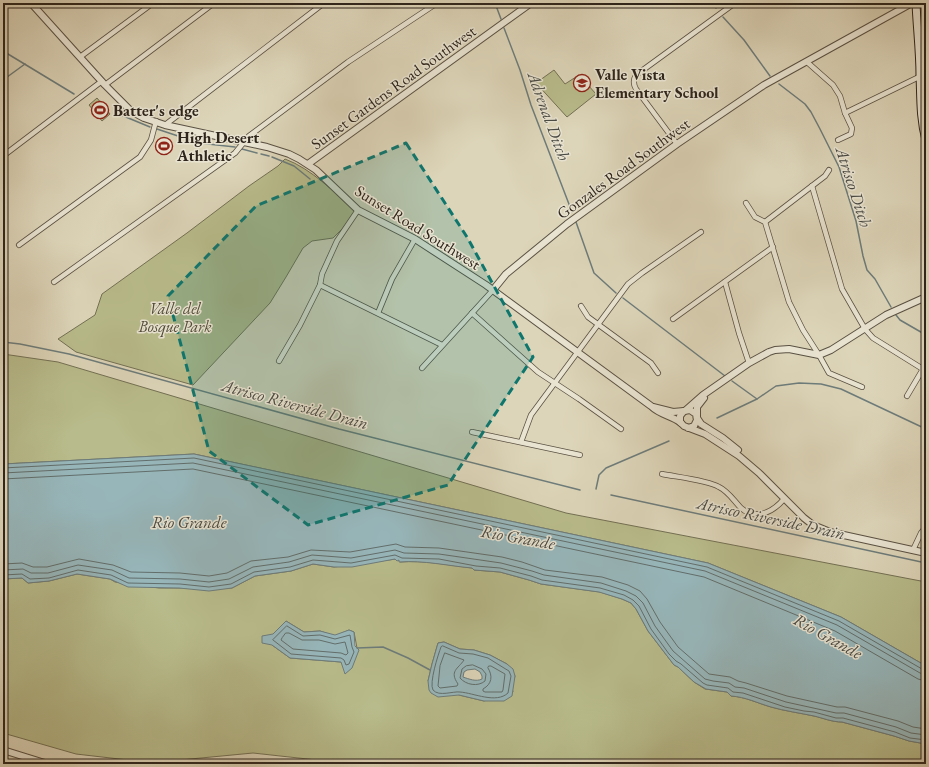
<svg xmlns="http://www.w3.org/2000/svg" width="929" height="767" viewBox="0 0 929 767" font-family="'EB Garamond',serif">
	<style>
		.green { fill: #b8bb8b; stroke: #737054; fill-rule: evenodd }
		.water { fill: #97b6ba; stroke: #6d7c7b; fill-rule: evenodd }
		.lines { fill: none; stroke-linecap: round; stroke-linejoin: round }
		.shore { stroke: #626e6b; stroke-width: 1 }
		.stream { stroke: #6d7c7b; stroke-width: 1.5 }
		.minor-casing { stroke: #5a5143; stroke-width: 6 }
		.tertiary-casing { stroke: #5a5143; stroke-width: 8 }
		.secondary-casing { stroke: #2e251c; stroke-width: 9 }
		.minor { stroke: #e9e4d2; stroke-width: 4.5 }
		.tertiary { stroke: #e9e4d2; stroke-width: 6 }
		.secondary { stroke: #e9e4d2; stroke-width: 7 }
		.marked { fill: #0f766e; fill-opacity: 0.2; stroke: #0f766e; stroke-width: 3; stroke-dasharray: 8 5; stroke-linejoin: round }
		.labels { text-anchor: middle; stroke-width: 3; stroke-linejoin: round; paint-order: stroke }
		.poi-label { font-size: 16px; font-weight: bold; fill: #2e251c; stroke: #e9e4d2; text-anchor: start }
		.street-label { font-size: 16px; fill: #2e251c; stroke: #e9e4d2 }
		.park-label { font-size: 16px; font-style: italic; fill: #504a38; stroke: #e9e4d2 }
		.water-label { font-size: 17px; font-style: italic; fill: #484944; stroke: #e9e4d2 }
	</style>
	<rect width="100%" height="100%" fill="#ddd5b9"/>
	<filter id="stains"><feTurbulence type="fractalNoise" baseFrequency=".005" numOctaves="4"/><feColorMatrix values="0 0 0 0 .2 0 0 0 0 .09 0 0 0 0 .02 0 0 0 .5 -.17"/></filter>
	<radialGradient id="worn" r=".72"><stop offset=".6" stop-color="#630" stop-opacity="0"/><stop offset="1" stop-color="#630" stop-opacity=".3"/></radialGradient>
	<!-- green -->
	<g class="green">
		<polygon points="554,70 565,84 579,75 596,94 567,117 536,83"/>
		<polygon points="97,98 110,114 102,121 89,105"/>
		<path d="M285 159C312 169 333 192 356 210L343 228 333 238 312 241 303 248 286 277 270 303 193 385 76 352 58 339 95 315 102 294 187 233 249 186 278 166Z"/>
		<polygon points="3,354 58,362 566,513 926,582 926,666 841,617 708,563 194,454 3,464"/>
		<path d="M396 559 399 560 400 562C424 560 448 565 472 568L474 570 500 572 529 580 541 584 600 592 622 599 631 603 636 609 648 631 674 665 678 667 694 682 705 689 727 692 731 696C746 697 757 703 771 707 785 711 800 713 814 716 823 718 832 722 842 722L894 736 909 741 926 744V764H353L253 753 180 760H128L76 754 3 733V579L22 578 28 583 49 581 77 574 110 579 115 582 159 588H232L255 576 291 571 313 564 334 567ZM286 621 304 632 320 631 335 636 349 630 354 632 357 648 341 662 290 658 272 645ZM444 642 460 649 474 650 490 655 507 664 515 676 512 687 513 692 484 701 459 695 428 681 432 664 438 643Z"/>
	</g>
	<!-- water -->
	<g class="water">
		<path d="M194 454 708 563 841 617 926 666V744L909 741 894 736 842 722C832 722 823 718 814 716 800 713 785 711 771 707 757 703 746 697 731 696L727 692 706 689 694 682 678 667 674 665 648 631 636 609 631 603 622 599 599 592 541 584 529 580 500 572 474 570 472 568C448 566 424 560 399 562V560L397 561 395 559 352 567H334L313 564 291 571 255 576 232 588 209 591 179 588 128 587 110 579 77 574 49 581 28 583 22 578 3 579V464Z"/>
		<polygon points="286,621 304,632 320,631 335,635 349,630 354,632 355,646 359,650 352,668 345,674 341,662 290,658 272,645 262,643 262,636 273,634"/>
		<path d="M444 642 460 649 474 650 490 655 507 664 513 669 515 676 512 696 504 701H484L459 695 438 697 431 693 429 690 428 681 432 664 438 643ZM475 669 480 672 482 676V679C476 682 469 679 463 677L464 672 467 670Z"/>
	</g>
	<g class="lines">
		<!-- shore -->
		<g class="shore">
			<polyline points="3,468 194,458 707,567 839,621 922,669 926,669"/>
			<polyline points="3,473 193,463 705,571 837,625 920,673 926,675"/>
			<polyline points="3,479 193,469 704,577 835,631 918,679 926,681"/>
			<polyline points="3,564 22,563 33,567 47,567 79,559 113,565 131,572 180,573 209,576 227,573 251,561 288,557 311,550 350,552 396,544 405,547 439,548 502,557 522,562 545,570 602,577 628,585 640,591 647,599 660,622 678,647 709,674 730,677 738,681 746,683 787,696 837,707 845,707 898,721 913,727 926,729"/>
			<polyline points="3,570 23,569 31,573 48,573 78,565 112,570 129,578 180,579 209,582 229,579 253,567 289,562 312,555 351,558 395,550 404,553 439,554 501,563 532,571 544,575 601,583 626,591 636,596 643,603 655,626 673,651 705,679 713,681 729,683 735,687 744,688 786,702 836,713 844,713 896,727 911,733 926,735"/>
			<polyline points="3,575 22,574 30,579 49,578 78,570 111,575 128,583 180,584 209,587 231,584 254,572 290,567 313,560 351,563 395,555 402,558 439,559 476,566 500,568 531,576 542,580 600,588 624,595 633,600 639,606 651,629 669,654 676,661 681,664 703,683 707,685 728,688 733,692 743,693 785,707 804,711 814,712 836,718 843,718 895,732 910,738 926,740"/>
			<polygon points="287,626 303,636 320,635 335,639 350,635 352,647 354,652 349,664 346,665 344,660 341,658 291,654 273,640"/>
			<polygon points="286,633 289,633 302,640 319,640 335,644 345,642 348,653 346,655 341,653 293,649 281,640 282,638"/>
			<path d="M443 646 459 653 473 654 488 658 504 668 509 671 511 676 508 693C496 704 474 693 460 692 453 691 439 697 433 690 429 683 438 655 441 647Z"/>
			<path d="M445 653 464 660C458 669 449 671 458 684L457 686 440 688 438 686 440 666Z"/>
			<path d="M473 665 482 669 486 674 485 681C478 687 466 685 460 678L462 669 466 666Z"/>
			<path d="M489 666H491L505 674 503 690 502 692H485L483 691V689C492 684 493 676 488 668Z"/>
		</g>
		<!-- stream -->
		<g class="stream">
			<polyline points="495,3 501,19"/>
			<polyline points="711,3 716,8"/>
			<polyline points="723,17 744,40 770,76"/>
			<polyline points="504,28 520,70 531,105 572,212"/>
			<polyline points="3,51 74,94"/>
			<polyline points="3,80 25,64"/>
			<polyline points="779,84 805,104 811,112 820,129 839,167 856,221 863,256 867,270 875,279 891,307"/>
			<polyline points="121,115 150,127"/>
			<polyline points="157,129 199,143 235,147"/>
			<polyline points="242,149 257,153"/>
			<polyline points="261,154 269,156"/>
			<polyline points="272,157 294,166 310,179"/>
			<polyline points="576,222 594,273 616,293"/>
			<polyline points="623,298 725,376"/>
			<polyline points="896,315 900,320 926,335"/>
			<polyline points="3,342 20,344 69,354 339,429 580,490"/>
			<polyline points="732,381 757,399"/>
			<polyline points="717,418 757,399 776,386 799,383 821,384 841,389 926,429"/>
			<polyline points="596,489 599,475 606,468 669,441"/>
			<polyline points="611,495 926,563"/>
			<polyline points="357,648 383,647 408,658 430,670"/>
		</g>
		<!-- minor casing -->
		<g class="minor-casing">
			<g id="minor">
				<polyline points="920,55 926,52"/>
				<polyline points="80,57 153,3"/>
				<polyline points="807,62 833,85 840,96 845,113 852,128 851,134 838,140"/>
				<polyline points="105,85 214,3"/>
				<polyline points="845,113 921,76"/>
				<polyline points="165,125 324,3"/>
				<path d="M677 144 636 89C633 84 633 80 636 75L735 3"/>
				<polyline points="3,156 102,81"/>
				<polyline points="812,186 842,289 865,329 873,338 926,371"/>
				<polyline points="746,203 755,217 765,222 789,302 803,330 819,355 829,373 862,387"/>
				<polyline points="765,222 825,176 829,170"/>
				<polyline points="19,245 140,157 151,140 156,121"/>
				<polyline points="54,282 235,153 249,136 348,62 437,3"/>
				<polyline points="725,282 739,333 749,363"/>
				<polyline points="320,285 442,345"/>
				<polyline points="581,306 588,317 651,363 658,373"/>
				<polyline points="378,313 392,279 415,239"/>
				<polyline points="472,313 538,372 579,399 621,429"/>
				<polyline points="673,319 773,247"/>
				<polyline points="279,361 300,325 320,285 322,274 337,241 358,210"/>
				<polyline points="422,368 493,290"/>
				<polyline points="907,396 923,369"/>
				<polyline points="472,432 580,455"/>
				<polyline points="521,442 531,415 628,284 642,273 701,232"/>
				<path d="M662 474C677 477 707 480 719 487 728 491 734 501 741 508 756 521 773 512 784 499"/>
				<polyline points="913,550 921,533 926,527"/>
			</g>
		</g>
		<!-- tertiary casing -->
		<g class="tertiary-casing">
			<g id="tertiary">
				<path d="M31 3 105 85 131 111 144 118 165 125 267 147 289 154 299 159 316 170 358 210 415 239 486 285 651 406C661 416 672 415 681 423"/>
				<polyline points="308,164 531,3"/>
				<polyline points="493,290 506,274 567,224 677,144 764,85 912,3"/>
				<polyline points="653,407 673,412 684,411"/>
				<polyline points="686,410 703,395 749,363 769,352 775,350 789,349 819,355 831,350 886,315 926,297"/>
				<polyline points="697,416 697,407 704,398"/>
				<polyline points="697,418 701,424 723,438 738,450"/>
				<polyline points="688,428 694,426 697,420 696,414 690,410 684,411 680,416 680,422 684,426 705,434 739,456 759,473 804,518 813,525 830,532 926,553"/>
				<polyline points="3,750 48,764"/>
			</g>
		</g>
		<!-- secondary casing -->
		<g class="secondary-casing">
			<path id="secondary" d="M916 3C917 27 920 51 920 75 921 97 920 118 926 140"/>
		</g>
		<!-- minor -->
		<use href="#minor" class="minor"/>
		<!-- tertiary -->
		<use href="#tertiary" class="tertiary"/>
		<!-- secondary -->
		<use href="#secondary" class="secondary"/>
	</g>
	<!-- marked area -->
	<path class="marked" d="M406 143 467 237 533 357 448 485 308 525 209 451 168 296 256 206Z"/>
	<!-- icons -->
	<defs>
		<g id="school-ring" transform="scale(0.9)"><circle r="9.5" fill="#e9e4d2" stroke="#8f2418" stroke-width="1.5"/><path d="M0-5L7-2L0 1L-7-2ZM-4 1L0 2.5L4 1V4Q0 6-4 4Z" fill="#8f2418"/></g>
		<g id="stadium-ring" transform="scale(0.9)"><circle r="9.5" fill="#e9e4d2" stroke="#8f2418" stroke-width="1.5"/><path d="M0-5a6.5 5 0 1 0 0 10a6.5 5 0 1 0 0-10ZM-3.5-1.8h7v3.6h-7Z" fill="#8f2418"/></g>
	</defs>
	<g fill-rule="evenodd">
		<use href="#school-ring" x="582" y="83"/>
		<use href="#stadium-ring" x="100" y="110"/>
		<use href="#stadium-ring" x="164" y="146"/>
	</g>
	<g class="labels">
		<!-- poi labels -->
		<g class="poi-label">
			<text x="595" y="80">Valle Vista<tspan x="595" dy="18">Elementary School</tspan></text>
			<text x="113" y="116">Batter's edge</text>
			<text x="177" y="143">High Desert<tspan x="177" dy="18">Athletic</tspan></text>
		</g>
		<!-- street labels -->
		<g class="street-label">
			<text transform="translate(393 87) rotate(-36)" y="6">Sunset Gardens Road Southwest</text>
			<text transform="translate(623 168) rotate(-36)" y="6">Gonzales Road Southwest</text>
			<text transform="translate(418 227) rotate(32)" y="6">Sunset Road Southwest</text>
		</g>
		<!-- park labels -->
		<g class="park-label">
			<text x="175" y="314">Valle del<tspan x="175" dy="18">Bosque Park</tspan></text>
		</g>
		<!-- water labels -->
		<g class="water-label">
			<text transform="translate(549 116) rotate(70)" y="6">Adrenal Ditch</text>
			<text transform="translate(854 187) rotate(72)" y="6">Atrisco Ditch</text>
			<text transform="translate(295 404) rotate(15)" y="6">Atrisco Riverside Drain</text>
			<text transform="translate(771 518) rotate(12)" y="6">Atrisco Riverside Drain</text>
			<text x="189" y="528">Rio Grande</text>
			<text transform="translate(518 537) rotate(10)" y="6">Rio Grande</text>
			<text transform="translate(828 636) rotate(29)" y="6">Rio Grande</text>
		</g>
	</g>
	<!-- margin -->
	<rect width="929" height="767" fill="none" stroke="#ddd5b9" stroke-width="16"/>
	<rect x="4" y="4" width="921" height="759" fill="none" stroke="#2e251c" stroke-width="2"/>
	<rect x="8" y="8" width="913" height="751" fill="none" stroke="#2e251c"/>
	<rect width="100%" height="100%" filter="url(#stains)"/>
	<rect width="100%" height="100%" fill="url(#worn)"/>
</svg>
